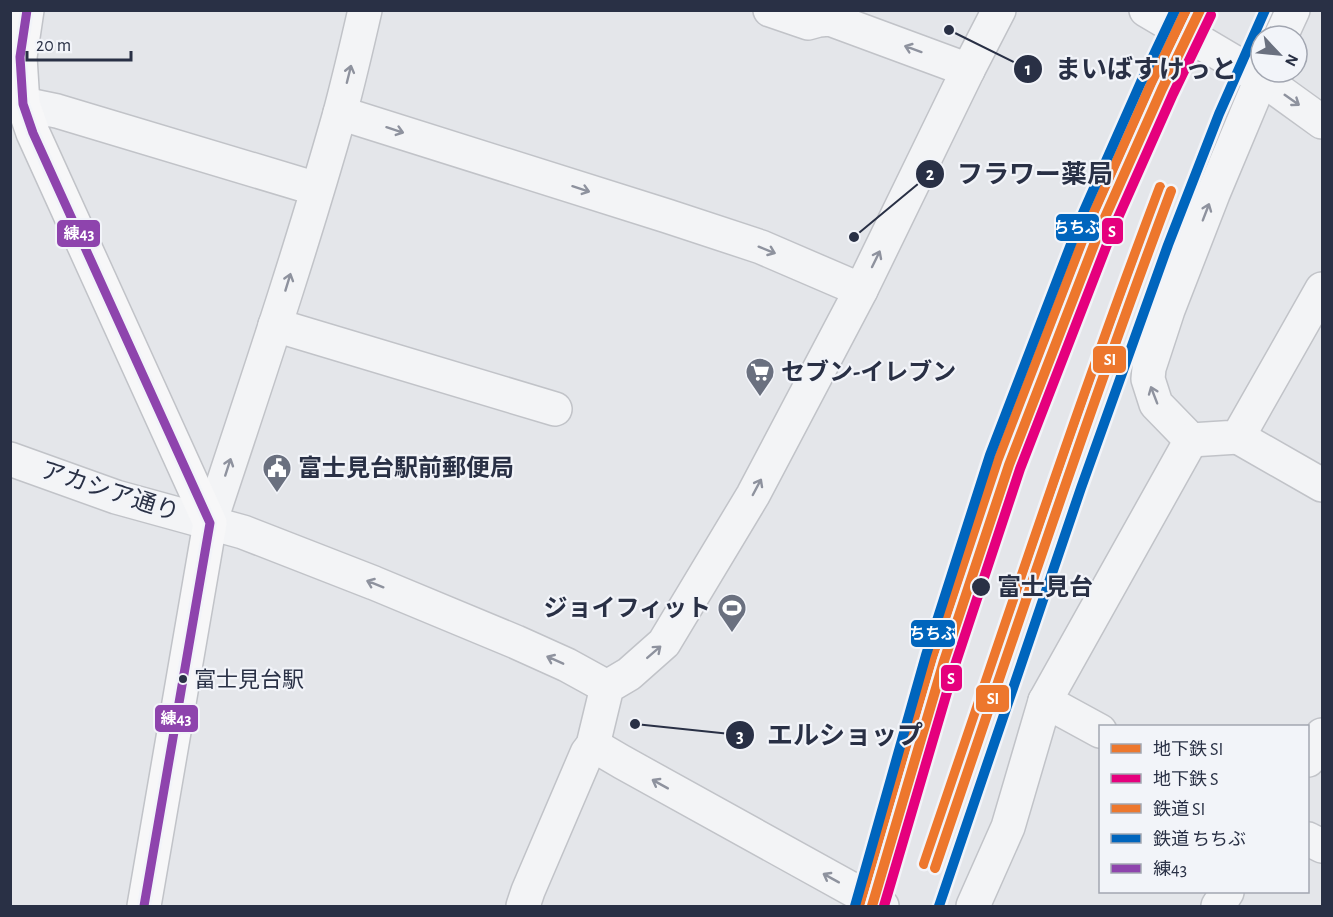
<svg xmlns="http://www.w3.org/2000/svg" width="1333" height="917" viewBox="0 0 1333 917" font-family="'Alegreya Sans','Noto Sans JP',sans-serif">
	<style>
		.lines { fill: none; stroke-linecap: round; stroke-linejoin: round }
		.street-casing { stroke: #c1c3c8; stroke-width: 36 }
		.secondary-casing { stroke: #c1c3c8; stroke-width: 36 }
		.street { stroke: #f3f4f6; stroke-width: 33 }
		.secondary { stroke: #f7f7f8; stroke-width: 33 }
		.bus-1-casing { stroke: #f2f4f9; stroke-width: 14 }
		.bus-1 { stroke: #8e44ad; stroke-width: 9 }
		.rail-1-casing { stroke: #f2f4f9; stroke-width: 15 }
		.rail-2-casing { stroke: #f2f4f9; stroke-width: 15 }
		.rail-1 { stroke: #ed772d; stroke-width: 10 }
		.rail-2 { stroke: #0065bd; stroke-width: 10 }
		.metro-1-casing { stroke: #f2f4f9; stroke-width: 15 }
		.metro-2-casing { stroke: #f2f4f9; stroke-width: 15 }
		.metro-1 { stroke: #ed772d; stroke-width: 10 }
		.metro-2 { stroke: #e5007d; stroke-width: 10 }
		.oneway { stroke: #8e929e }
		.stop-dot { fill: #293045; stroke: #f2f4f9; stroke-width: 2 }
		.labels { text-anchor: middle; stroke-width: 4.5; stroke-linejoin: round; paint-order: stroke }
		.bus-label { font-size: 22px; fill: #293045; stroke: #f2f4f9; text-anchor: start }
		.poi-label { font-size: 24px; font-weight: bold; fill: #293045; stroke: #f2f4f9; text-anchor: start }
		.street-label { font-size: 24px; fill: #293045; stroke: #f2f4f9 }
		.stop-label { font-size: 24px; font-weight: bold; fill: #293045; stroke: #f2f4f9; text-anchor: start }
		.leader { fill: none; stroke: #293045; stroke-width: 2 }
		.callout-dot { fill: #293045; stroke: #f2f4f9; stroke-width: 2 }
		.mark-label { font-size: 18px; text-anchor: middle; font-weight: bold; fill: #fff }
		.callout-label { font-size: 26px; text-anchor: middle; font-weight: bold; fill: #293045; stroke: #f2f4f9; stroke-width: 4.5; stroke-linejoin: round; paint-order: stroke }
		.line-badge { stroke: #f2f4f9; stroke-width: 2 }
		.badge-label { font-size: 16px; text-anchor: middle; font-weight: bold; fill: #fff }
	</style>
	<rect width="100%" height="100%" fill="#e4e6ea"/>
	<g class="lines">
		<!-- street casing -->
		<g class="street-casing">
			<g id="street">
				<polyline points="770,10 808,23 819,20 830,19 968,70"/>
				<polyline points="1146,10 1261,78 1322,122"/>
				<polyline points="1281,36 1293,10"/>
				<polyline points="1264,72 1213,194 1168,310 1149,368 1148,379 1156,404 1191,440 1238,437 1322,289"/>
				<polyline points="10,106 23,104 57,111 317,189"/>
				<polyline points="340,113 667,216 761,247 861,290"/>
				<polyline points="275,325 555,409"/>
				<polyline points="1238,437 1322,485"/>
				<polyline points="10,459 116,497 243,532 374,583 516,642 567,665 607,687"/>
				<path d="M210 523C255 387 301 251 340 113 349 79 357 45 365 10"/>
				<polyline points="1045,701 1100,731"/>
				<polyline points="593,745 622,762 882,906"/>
				<polyline points="1308,760 1322,735"/>
				<polyline points="1308,839 1322,846"/>
				<polyline points="523,906 528,891 587,753 593,745 607,687 629,674 664,643 753,495 861,290 968,70 999,10"/>
				<polyline points="973,906 1008,827 1045,701 1191,440"/>
				<polyline points="1218,906 1227,892"/>
			</g>
		</g>
		<!-- secondary casing -->
		<g class="secondary-casing">
			<polyline id="secondary" points="27,10 20,57 23,104 33,133 210,523 144,906"/>
		</g>
		<!-- street -->
		<use href="#street" class="street"/>
		<!-- secondary -->
		<use href="#secondary" class="secondary"/>
		<!-- bus-1 casing -->
		<g class="bus-1-casing">
			<polyline id="bus-1" points="27,10 20,57 23,104 33,133 210,523 144,906"/>
		</g>
		<!-- bus-1 -->
		<use href="#bus-1" class="bus-1"/>
		<!-- rail-1 casing -->
		<g class="rail-1-casing">
			<g id="rail-1">
				<path d="M924 864C1001 638 1075 411 1160 187"/>
				<polyline points="860,903 932,658 998,461 1091,219 1151,84 1186,10"/>
			</g>
		</g>
		<!-- rail-2 casing -->
		<g class="rail-2-casing">
			<g id="rail-2">
				<polyline points="855,906 926,655 990,455 1083,213 1141,82 1175,10"/>
				<polyline points="939,906 1081,488 1168,245 1219,114 1265,10"/>
			</g>
		</g>
		<!-- rail-1 -->
		<use href="#rail-1" class="rail-1"/>
		<!-- rail-2 -->
		<use href="#rail-2" class="rail-2"/>
		<!-- metro-1 casing -->
		<g class="metro-1-casing">
			<g id="metro-1">
				<path d="M935 868C1012 642 1087 415 1171 191"/>
				<polyline points="872,906 944,661 1009,465 1102,224 1162,89 1200,10"/>
			</g>
		</g>
		<!-- metro-2 casing -->
		<g class="metro-2-casing">
			<polyline id="metro-2" points="884,906 955,665 1020,469 1113,229 1173,94 1211,15"/>
		</g>
		<!-- metro-1 -->
		<use href="#metro-1" class="metro-1"/>
		<!-- metro-2 -->
		<use href="#metro-2" class="metro-2"/>
	</g>
	<!-- one-way arrows -->
	<defs><path id="oneway-shaft" d="M-6 0H5M1.5-3L5.5 0L1.5 3" fill="none" stroke-width="1.6" stroke-linecap="round" stroke-linejoin="round" transform="scale(1.5)"/></defs>
	<g class="oneway">
		<use href="#oneway-shaft" transform="translate(913 49) rotate(-160)"/>
		<use href="#oneway-shaft" transform="translate(349 74) rotate(-76)"/>
		<use href="#oneway-shaft" transform="translate(1292 100) rotate(35)"/>
		<use href="#oneway-shaft" transform="translate(395 130) rotate(18)"/>
		<use href="#oneway-shaft" transform="translate(581 189) rotate(18)"/>
		<use href="#oneway-shaft" transform="translate(1206 212) rotate(-69)"/>
		<use href="#oneway-shaft" transform="translate(767 250) rotate(22)"/>
		<use href="#oneway-shaft" transform="translate(876 259) rotate(-64)"/>
		<use href="#oneway-shaft" transform="translate(288 282) rotate(-73)"/>
		<use href="#oneway-shaft" transform="translate(1154 395) rotate(-111)"/>
		<use href="#oneway-shaft" transform="translate(228 467) rotate(-72)"/>
		<use href="#oneway-shaft" transform="translate(757 487) rotate(-62)"/>
		<use href="#oneway-shaft" transform="translate(375 584) rotate(-158)"/>
		<use href="#oneway-shaft" transform="translate(654 652) rotate(-41)"/>
		<use href="#oneway-shaft" transform="translate(555 660) rotate(-156)"/>
		<use href="#oneway-shaft" transform="translate(660 784) rotate(-151)"/>
		<use href="#oneway-shaft" transform="translate(831 878) rotate(-151)"/>
	</g>
	<!-- icons -->
	<defs>
		<g id="supermarket-pin" transform="scale(1.5)"><path d="M0 17L-7.5 6A9.5 9.5 0 1 1 7.5 6Z" fill="#6a707f" stroke="#f2f4f9"/><path d="M-6-5.5h2.5l.6 2H6L4.5 2H-2.5L-4.4-4H-6ZM-1.5 3.2a1.3 1.3 0 1 0 .1 0ZM3 3.2a1.3 1.3 0 1 0 .1 0Z" fill="#fff"/></g>
		<g id="civic-pin" transform="scale(1.5)"><path d="M0 17L-7.5 6A9.5 9.5 0 1 1 7.5 6Z" fill="#6a707f" stroke="#f2f4f9"/><path d="M-.6-6.5H3V-4.5H.6V-3L4-1V1h2V6H-6V1h2V-1L-.6-3ZM-1.2 2.5V6h2.4V2.5Z" fill="#fff"/></g>
		<g id="stadium-pin" transform="scale(1.5)"><path d="M0 17L-7.5 6A9.5 9.5 0 1 1 7.5 6Z" fill="#6a707f" stroke="#f2f4f9"/><path d="M0-5a6.5 5 0 1 0 0 10a6.5 5 0 1 0 0-10ZM-3.5-1.8h7v3.6h-7Z" fill="#fff"/></g>
	</defs>
	<g fill-rule="evenodd">
		<use href="#supermarket-pin" x="760" y="372"/>
		<use href="#civic-pin" x="277" y="468"/>
		<use href="#stadium-pin" x="732" y="608"/>
	</g>
	<!-- markers -->
	<g class="stop-dot">
		<circle cx="981" cy="587" r="10"/>
		<circle cx="183" cy="679" r="5"/>
	</g>
	<g class="labels">
		<!-- bus labels -->
		<g class="bus-label">
			<text x="194" y="687">富士見台駅</text>
		</g>
		<!-- poi labels -->
		<g class="poi-label">
			<text x="781" y="380">セブン-イレブン</text>
			<text x="298" y="476">富士見台駅前郵便局</text>
			<text x="711" y="616" text-anchor="end">ジョイフィット</text>
		</g>
		<!-- street labels -->
		<g class="street-label">
			<text transform="translate(110 491) rotate(18)" y="8">アカシア通り</text>
		</g>
		<!-- stop labels -->
		<g class="stop-label">
			<text x="997" y="595">富士見台</text>
		</g>
	</g>
	<!-- callouts -->
	<path class="leader" d="M949 30L1028 69M854 237L930 174M635 724L740 735"/>
	<g class="callout-dot">
		<circle cx="949" cy="30" r="6"/>
		<circle cx="854" cy="237" r="6"/>
		<circle cx="635" cy="724" r="6"/>
		<circle cx="1028" cy="69" r="15"/>
		<circle cx="930" cy="174" r="15"/>
		<circle cx="740" cy="735" r="15"/>
	</g>
	<g class="mark-label">
		<text x="1028" y="75">1</text>
		<text x="930" y="180">2</text>
		<text x="740" y="742">3</text>
	</g>
	<g class="callout-label">
		<text x="1146" y="78">まいばすけっと</text>
		<text x="1035" y="183">フラワー薬局</text>
		<text x="845" y="744">エルショップ</text>
	</g>
	<g class="line-badge">
		<rect x="1055" y="213" width="45" height="29" rx="6" fill="#0065bd"/>
		<rect x="1101" y="217" width="23" height="28" rx="6" fill="#e5007d"/>
		<rect x="56" y="219" width="45" height="29" rx="6" fill="#8e44ad"/>
		<rect x="1092" y="345" width="35" height="29" rx="6" fill="#ed772d"/>
		<rect x="910" y="619" width="46" height="29" rx="6" fill="#0065bd"/>
		<rect x="940" y="664" width="23" height="28" rx="6" fill="#e5007d"/>
		<rect x="975" y="684" width="35" height="29" rx="6" fill="#ed772d"/>
		<rect x="154" y="704" width="45" height="29" rx="6" fill="#8e44ad"/>
	</g>
	<g class="badge-label">
		<text x="1077" y="233">ちちぶ</text>
		<text x="1112" y="237">S</text>
		<text x="79" y="239">練43</text>
		<text x="1110" y="365">SI</text>
		<text x="933" y="639">ちちぶ</text>
		<text x="951" y="684">S</text>
		<text x="993" y="704">SI</text>
		<text x="176" y="724">練43</text>
	</g>
	<!-- border -->
	<rect width="1333" height="917" fill="none" stroke="#293045" stroke-width="24"/>
	<!-- legend -->
	<rect x="1099" y="725" width="210" height="168" fill="#f2f4f9" stroke="#a2a6b1" stroke-width="1.5"/>
	<rect x="1111" y="744" width="30" height="9" fill="#ed772d" stroke="#a2a6b1" stroke-width="1.5"/>
	<text x="1153" y="755" font-size="18" fill="#293045">地下鉄 SI</text>
	<rect x="1111" y="774" width="30" height="9" fill="#e5007d" stroke="#a2a6b1" stroke-width="1.5"/>
	<text x="1153" y="785" font-size="18" fill="#293045">地下鉄 S</text>
	<rect x="1111" y="804" width="30" height="9" fill="#ed772d" stroke="#a2a6b1" stroke-width="1.5"/>
	<text x="1153" y="815" font-size="18" fill="#293045">鉄道 SI</text>
	<rect x="1111" y="834" width="30" height="9" fill="#0065bd" stroke="#a2a6b1" stroke-width="1.5"/>
	<text x="1153" y="845" font-size="18" fill="#293045">鉄道 ちちぶ</text>
	<rect x="1111" y="864" width="30" height="9" fill="#8e44ad" stroke="#a2a6b1" stroke-width="1.5"/>
	<text x="1153" y="875" font-size="18" fill="#293045">練43</text>
	<!-- north arrow -->
	<g transform="translate(1279 54) rotate(116)"><circle r="28" fill="#f2f4f9" stroke="#a2a6b1" stroke-width="1.5"/>
	<path d="M0-4.5L10 22L0 15L-10 22Z" fill="#6a707f"/>
	<text y="-9" font-size="16" font-weight="bold" text-anchor="middle" fill="#293045">N</text>
	</g>
	<!-- scale -->
	<path d="M27 51v9h104v-9" fill="none" stroke="#293045" stroke-width="3"/>
	<text x="36" y="51" font-size="18" fill="#293045" stroke="#f2f4f9" stroke-width="4.5" paint-order="stroke">20 m</text>
</svg>
